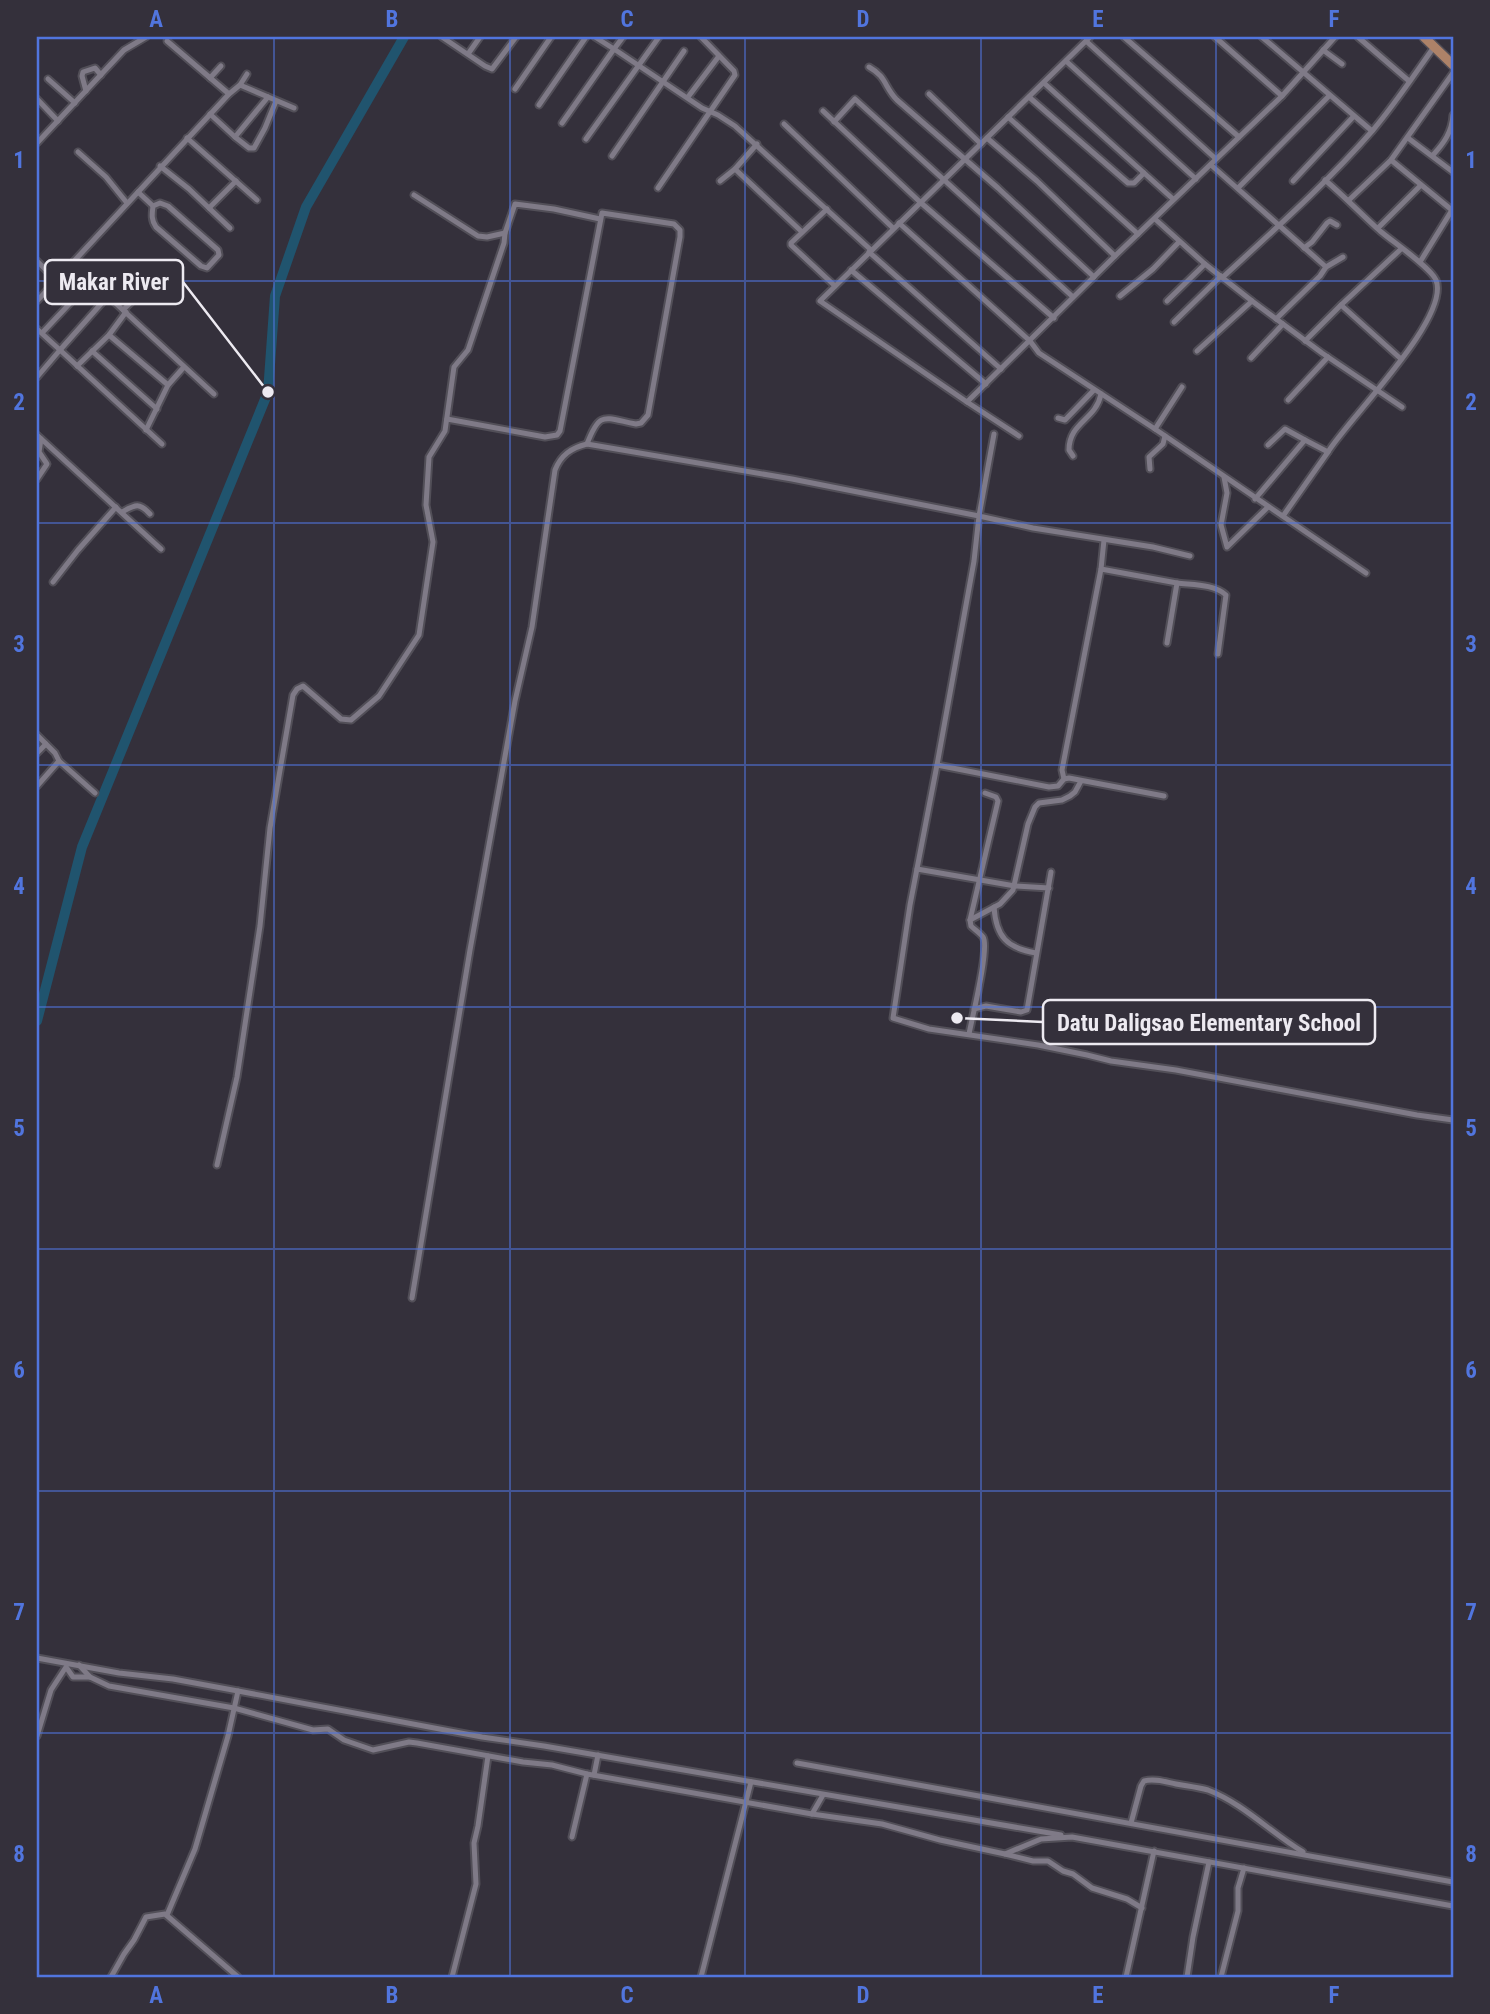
<svg xmlns="http://www.w3.org/2000/svg" width="1490" height="2014" viewBox="0 0 1490 2014" font-family="'Roboto Condensed',sans-serif">
	<style>
		.lines { fill: none; stroke-linecap: round; stroke-linejoin: round }
		.river { stroke: #20546e; stroke-width: 10 }
		.street-casing { stroke: #524f58; stroke-width: 9 }
		.primary-casing { stroke: #524f58; stroke-width: 12 }
		.street { stroke: #7f7a87; stroke-width: 5 }
		.primary { stroke: #ad8268; stroke-width: 9 }
		.grid { fill: none; stroke: #5175de; stroke-width: 2; stroke-opacity: 0.55 }
		.leader { fill: none; stroke: #edeaf1; stroke-width: 2.5 }
		.callout-dot { fill: #edeaf1; stroke: #34303b; stroke-width: 2.5 }
		.callout { fill: #34303b; stroke: #edeaf1; stroke-width: 2.5 }
		.callout-label { font-size: 23px; text-anchor: middle; font-weight: bold; fill: #edeaf1 }
		.neatline { fill: none; stroke: #5175de; stroke-width: 2.5 }
		.grid-label { font-size: 23px; text-anchor: middle; font-weight: bold; fill: #5175de }
	</style>
	<rect width="100%" height="100%" fill="#34303b"/>
	<g class="lines">
		<!-- river -->
		<polyline class="river" points="37,1021 82,847 268,392 275,296 306,207 404,37"/>
		<!-- street casing -->
		<g class="street-casing">
			<g id="street">
				<polyline points="442,37 485,66 492,69 516,37"/>
				<polyline points="595,37 614,49 623,37"/>
				<polyline points="1090,37 820,301 967,402 1115,256 1282,96 1335,37"/>
				<polyline points="1124,37 1239,137"/>
				<polyline points="1215,37 1282,96"/>
				<polyline points="1262,37 1372,131"/>
				<polyline points="1358,37 1409,81"/>
				<polyline points="167,41 229,94"/>
				<polyline points="1086,41 1216,159"/>
				<polyline points="1323,50 1342,64"/>
				<polyline points="468,54 480,37"/>
				<polyline points="1066,61 1196,179"/>
				<path d="M869 67C887 77 884 87 897 100L998 188 1094 277"/>
				<polyline points="210,78 221,66"/>
				<polyline points="48,79 75,103"/>
				<polyline points="1044,83 1173,199"/>
				<polyline points="240,85 294,108"/>
				<polyline points="515,89 551,37"/>
				<polyline points="86,91 82,76 83,72 95,68 101,75"/>
				<polyline points="929,94 981,144"/>
				<polyline points="688,97 719,56"/>
				<polyline points="1029,97 1128,183 1134,183 1144,173"/>
				<polyline points="37,99 58,121"/>
				<polyline points="539,105 586,37"/>
				<polyline points="823,111 920,202 1054,318"/>
				<polyline points="210,114 235,137 268,97"/>
				<polyline points="1008,117 1138,234"/>
				<polyline points="834,122 855,99 1073,297"/>
				<polyline points="562,123 614,49 702,108 718,115 735,126 871,250"/>
				<polyline points="784,124 893,228"/>
				<polyline points="235,137 249,148 254,148 265,128 276,101"/>
				<polyline points="187,138 257,200"/>
				<polyline points="987,138 1037,181 1115,256"/>
				<polyline points="1408,138 1453,172"/>
				<polyline points="586,139 659,37"/>
				<polyline points="37,143 124,50 146,37"/>
				<polyline points="757,144 735,169 801,231"/>
				<polyline points="78,152 106,177 127,203"/>
				<path d="M1433 155C1444 143 1452 132 1453 115"/>
				<polyline points="612,156 684,51"/>
				<polyline points="1391,160 1453,211"/>
				<polyline points="1211,165 1326,267 1320,276 1276,319"/>
				<polyline points="160,166 189,189 230,228"/>
				<polyline points="720,181 735,169"/>
				<polyline points="1293,181 1354,116"/>
				<polyline points="658,188 735,75 734,71 701,37"/>
				<polyline points="1238,188 1329,96"/>
				<polyline points="138,192 153,206"/>
				<polyline points="414,195 478,236 487,237 505,233"/>
				<polyline points="1349,200 1391,160 1453,73"/>
				<path d="M160 203 168 206 218 250 219 255 207 268 201 266 156 227C151 220 152 214 153 206Z"/>
				<polyline points="209,208 236,181"/>
				<polyline points="827,209 791,243 791,245 835,286"/>
				<polyline points="1155,219 1205,264 1252,301 1322,353 1402,407"/>
				<polyline points="899,223 1030,341 1039,353 1155,429 1366,573"/>
				<polyline points="1378,228 1421,185"/>
				<polyline points="1304,248 1312,242 1327,223 1330,221 1337,225"/>
				<polyline points="1401,249 1341,305 1401,359"/>
				<polyline points="869,252 1001,369"/>
				<polyline points="37,261 56,280"/>
				<polyline points="1420,262 1452,210"/>
				<polyline points="72,263 214,394"/>
				<polyline points="1326,267 1343,257"/>
				<polyline points="851,270 986,384"/>
				<path d="M1223 277C1274 230 1327 183 1373 130 1395 104 1414 75 1434 47"/>
				<polyline points="1120,296 1153,269 1179,242"/>
				<polyline points="37,301 229,94 240,85 247,74"/>
				<polyline points="1167,301 1205,264"/>
				<polyline points="123,310 165,270 175,272"/>
				<polyline points="1174,322 1221,276"/>
				<polyline points="37,329 60,350 108,296"/>
				<polyline points="42,333 91,281"/>
				<polyline points="109,335 168,385"/>
				<polyline points="1305,341 1341,305"/>
				<polyline points="92,351 157,409"/>
				<polyline points="1197,351 1252,301"/>
				<polyline points="1251,358 1283,324"/>
				<polyline points="77,366 109,335 126,312"/>
				<polyline points="37,377 60,350 162,444"/>
				<polyline points="1288,400 1328,357"/>
				<polyline points="967,402 1019,436"/>
				<polyline points="1058,418 1065,420 1094,390"/>
				<path d="M447 419 545 437 557 435 560 431 602 213 674 224 680 230V237L648 415 641 423 636 424C604 418 600 410 587 444"/>
				<polyline points="1155,429 1182,387"/>
				<polyline points="146,430 168,385 184,367"/>
				<polyline points="994,434 979,516 1033,528 1153,547 1190,556"/>
				<polyline points="37,435 161,549"/>
				<polyline points="1268,445 1285,429 1305,440"/>
				<path d="M1073 456 1069 450C1069 422 1096 420 1101 394"/>
				<polyline points="1150,469 1149,457 1163,444 1165,436"/>
				<polyline points="1224,477 1227,493 1221,525 1227,547 1268,507"/>
				<polyline points="37,479 47,464 39,452 41,439"/>
				<path d="M1255 499 1305 440 1328 452C1349 418 1451 318 1436 280 1430 267 1393 242 1380 231 1361 214 1344 196 1325 180"/>
				<path d="M122 512C135 505 139 502 150 514"/>
				<polyline points="1283,516 1328,452"/>
				<polyline points="1104,540 1101,569 1177,583 1167,643"/>
				<polyline points="53,582 78,550 116,507"/>
				<path d="M1177 583C1193 585 1214 584 1226 595L1218 654"/>
				<polyline points="37,735 55,753 59,761 37,786"/>
				<polyline points="37,753 46,744"/>
				<polyline points="59,761 95,793"/>
				<polyline points="937,765 1049,787 1058,786 1064,779 1069,778 1164,796"/>
				<polyline points="1064,779 1062,770 1101,569"/>
				<polyline points="917,869 1015,886 1049,888"/>
				<path d="M994 907C996 937 1007 948 1036 953"/>
				<polyline points="970,920 1000,904 1013,890 1028,824 1035,807 1039,803 1062,800 1070,796 1075,792 1081,781"/>
				<polyline points="974,1009 986,1006 1021,1012 1027,1010 1051,872"/>
				<path d="M969 1034C972 1018 990 947 983 937 980 933 974 929 971 926L970 920 998 801 996 797 985 793"/>
				<polyline points="217,1165 237,1077 260,926 270,828 293,695 297,689 303,686 341,719 351,720 379,696 419,635 433,542 426,505 429,457 445,431 454,367 468,350 504,243 505,233 515,204 554,209 600,219"/>
				<path d="M412 1298 470 950 515 701 532 627 555 470C561 455 571 448 587 444L792 479 979 516 974 561 937 765 910 905 893 1018 929 1029 1038 1045 1087 1055 1111 1061 1176 1070 1417 1115 1453 1120"/>
				<polyline points="37,1658 119,1673 173,1679 238,1691 482,1737 544,1746 1061,1835"/>
				<polyline points="79,1665 90,1677 109,1686 234,1708 313,1730 328,1729 344,1740 373,1750 409,1742 417,1743 523,1762 552,1765 587,1774 812,1814 882,1824 940,1840 1005,1854 1041,1839 1072,1837 1453,1906"/>
				<polyline points="37,1736 51,1690 66,1667 73,1677 90,1677"/>
				<polyline points="797,1763 1453,1882"/>
				<polyline points="594,1775 598,1755"/>
				<polyline points="812,1814 823,1795"/>
				<path d="M1131 1823 1141 1786 1144 1781C1155 1778 1166 1782 1176 1784 1187 1786 1198 1787 1208 1790 1244 1804 1271 1833 1303 1852"/>
				<polyline points="572,1837 587,1774"/>
				<polyline points="1005,1854 1033,1861 1048,1861 1063,1871 1073,1874 1092,1888 1127,1899 1142,1908"/>
				<polyline points="167,1915 195,1849 228,1736 238,1691"/>
				<polyline points="111,1977 124,1954 134,1940 146,1917 165,1914 238,1977"/>
				<polyline points="452,1977 476,1884 474,1843 478,1826 488,1756"/>
				<polyline points="701,1977 751,1782"/>
				<polyline points="1126,1977 1154,1851"/>
				<polyline points="1187,1977 1193,1937 1209,1862"/>
				<polyline points="1221,1977 1238,1911 1238,1888 1244,1868"/>
			</g>
		</g>
		<!-- primary casing -->
		<g class="primary-casing">
			<polyline id="primary" points="1424,37 1453,65"/>
		</g>
		<!-- street -->
		<use href="#street" class="street"/>
		<!-- primary -->
		<use href="#primary" class="primary"/>
	</g>
	<!-- grid -->
	<path class="grid" d="M274 37V1977M510 37V1977M745 37V1977M981 37V1977M1216 37V1977M37 281H1453M37 523H1453M37 765H1453M37 1007H1453M37 1249H1453M37 1491H1453M37 1733H1453"/>
	<!-- callouts -->
	<path class="leader" d="M268 392L183 282M957 1018L1043 1022"/>
	<g class="callout-dot">
		<circle cx="268" cy="392" r="7"/>
		<circle cx="957" cy="1018" r="7"/>
	</g>
	<g class="callout">
		<rect x="45" y="260" width="138" height="44" rx="7"/>
		<rect x="1043" y="1000" width="332" height="44" rx="7"/>
	</g>
	<g class="callout-label">
		<text x="114" y="290">Makar River</text>
		<text x="1209" y="1031">Datu Daligsao Elementary School</text>
	</g>
	<!-- border -->
	<rect width="1490" height="2014" fill="none" stroke="#34303b" stroke-width="77"/>
	<rect x="38" y="38" width="1414" height="1938" class="neatline"/>
	<g class="grid-label">
		<text x="156" y="27">A</text>
		<text x="392" y="27">B</text>
		<text x="627" y="27">C</text>
		<text x="863" y="27">D</text>
		<text x="1098" y="27">E</text>
		<text x="1334" y="27">F</text>
		<text x="19" y="168">1</text>
		<text x="1471" y="168">1</text>
		<text x="19" y="410">2</text>
		<text x="1471" y="410">2</text>
		<text x="19" y="652">3</text>
		<text x="1471" y="652">3</text>
		<text x="19" y="894">4</text>
		<text x="1471" y="894">4</text>
		<text x="19" y="1136">5</text>
		<text x="1471" y="1136">5</text>
		<text x="19" y="1378">6</text>
		<text x="1471" y="1378">6</text>
		<text x="19" y="1620">7</text>
		<text x="1471" y="1620">7</text>
		<text x="19" y="1862">8</text>
		<text x="1471" y="1862">8</text>
		<text x="156" y="2003">A</text>
		<text x="392" y="2003">B</text>
		<text x="627" y="2003">C</text>
		<text x="863" y="2003">D</text>
		<text x="1098" y="2003">E</text>
		<text x="1334" y="2003">F</text>
	</g>
</svg>
